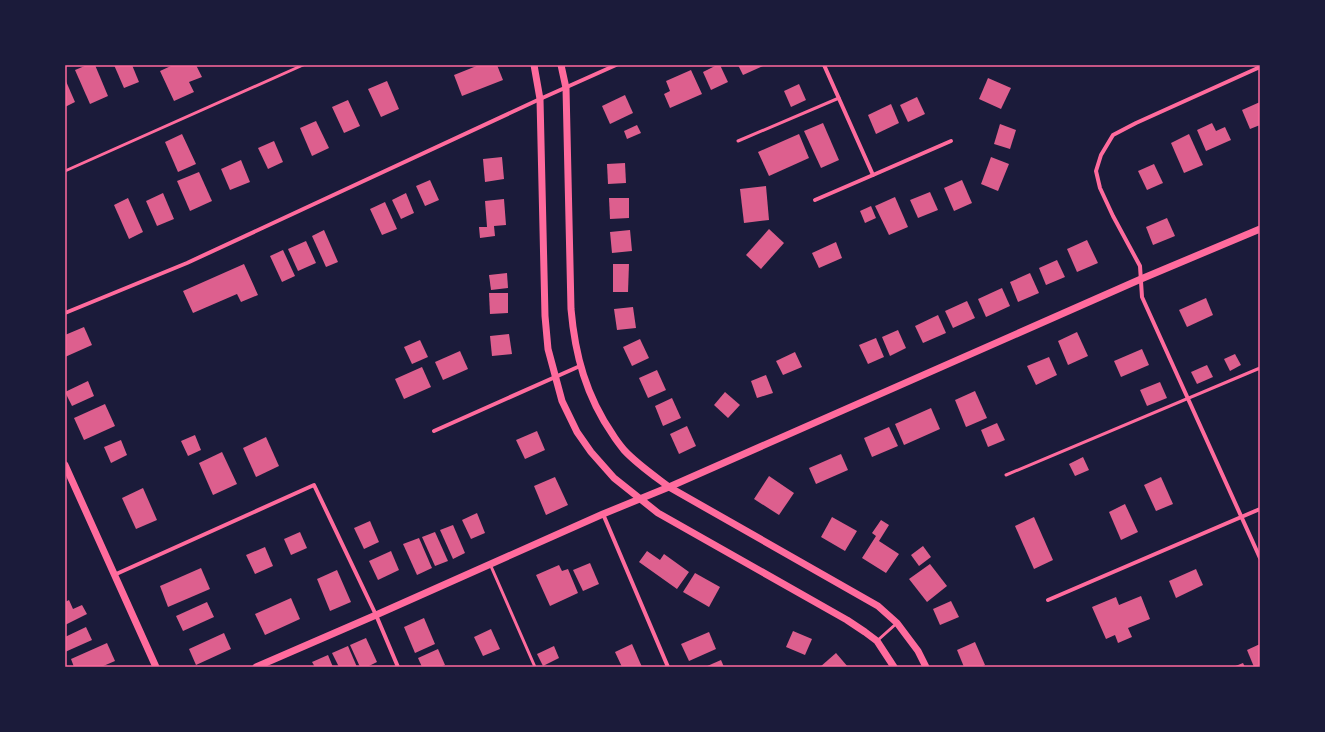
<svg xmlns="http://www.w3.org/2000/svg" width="1325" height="732" viewBox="0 0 1325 732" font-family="'Source Sans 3',sans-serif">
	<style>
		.building { fill: #dd5f8e }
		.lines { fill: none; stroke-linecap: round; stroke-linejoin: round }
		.service { stroke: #ff6b9d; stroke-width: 3 }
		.minor { stroke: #ff6b9d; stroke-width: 4 }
		.tertiary { stroke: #ff6b9d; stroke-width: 7 }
		.neatline { fill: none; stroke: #ff6b9d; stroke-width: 1.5 }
	</style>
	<rect width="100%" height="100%" fill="#1b1b3a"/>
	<!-- building -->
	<g class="building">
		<polygon points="87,65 95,65 108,96 90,104 75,70"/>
		<polygon points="114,65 132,65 139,82 124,88"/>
		<polygon points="173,65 196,65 202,77 189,82 194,92 174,101 160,71"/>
		<polygon points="479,65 497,65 503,80 462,96 454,75"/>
		<polygon points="717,65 720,65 728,82 711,90 703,72"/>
		<polygon points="738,65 762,65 763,66 743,75"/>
		<polygon points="691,70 702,94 670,108 664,94 670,91 666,81"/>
		<polygon points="988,78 1011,88 1001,109 979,99"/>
		<polygon points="65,79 75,102 65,107"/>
		<polygon points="387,81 399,109 381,117 368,89"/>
		<polygon points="799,84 806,100 791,107 784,91"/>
		<polygon points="625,95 633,113 610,124 602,106"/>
		<polygon points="917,97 925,114 908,122 900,105"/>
		<polygon points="348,100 360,126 344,133 332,107"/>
		<polygon points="1260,102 1260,125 1250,129 1242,110"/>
		<polygon points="891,104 899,123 876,134 868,115"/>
		<polygon points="316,121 329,148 312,156 300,128"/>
		<polygon points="823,123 839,160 821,168 804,131"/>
		<polygon points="1212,123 1216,131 1225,127 1231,140 1206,151 1197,130"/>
		<polygon points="1000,124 1016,130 1010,149 994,144"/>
		<polygon points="637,125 641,133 627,139 624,131"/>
		<polygon points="182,134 196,164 178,172 165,142"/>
		<polygon points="799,134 809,158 769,176 758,152"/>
		<polygon points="1189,134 1203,165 1184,173 1171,143"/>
		<polygon points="274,141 283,162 268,169 258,148"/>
		<polygon points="502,157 504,179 485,182 483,159"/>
		<polygon points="991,157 1009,164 998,191 981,184"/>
		<polygon points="241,160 250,182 230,190 221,169"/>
		<polygon points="625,163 626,183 608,184 607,164"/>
		<polygon points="1154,164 1163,183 1147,190 1138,171"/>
		<polygon points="199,172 212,201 190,211 177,181"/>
		<polygon points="430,180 439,200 425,206 416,186"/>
		<polygon points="962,180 972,203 954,211 944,188"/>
		<polygon points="766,186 769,220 744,223 740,189"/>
		<polygon points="930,192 938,210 918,218 910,200"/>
		<polygon points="163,193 174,219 157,226 146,201"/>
		<polygon points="406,193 414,213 401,219 392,200"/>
		<polygon points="895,197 908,227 889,235 875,206"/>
		<polygon points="128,198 143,232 129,239 114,205"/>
		<polygon points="609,198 629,198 629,218 610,219"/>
		<polygon points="504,199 506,225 494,226 495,236 480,238 479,227 487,227 485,201"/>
		<polygon points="385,202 397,229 382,235 370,209"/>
		<polygon points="871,206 876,218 865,223 860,211"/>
		<polygon points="1167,218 1175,236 1153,245 1146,227"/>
		<polygon points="769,229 784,243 761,269 746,255"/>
		<polygon points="324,230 338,262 326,267 312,236"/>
		<polygon points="630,230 632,251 612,253 610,232"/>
		<polygon points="1087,240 1098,263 1077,272 1067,249"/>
		<polygon points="306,241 316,263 298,271 288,249"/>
		<polygon points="836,242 842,258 819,268 812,253"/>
		<polygon points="283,250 295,276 282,282 270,256"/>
		<polygon points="1057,260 1065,277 1046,285 1039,268"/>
		<polygon points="244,264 258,295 241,302 237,294 193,313 183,291"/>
		<polygon points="613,264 629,264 628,292 613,292"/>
		<polygon points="507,273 508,288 491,290 489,275"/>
		<polygon points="1030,273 1039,293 1018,302 1010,282"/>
		<polygon points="1002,288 1010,306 986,317 978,299"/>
		<polygon points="489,293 508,293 508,313 490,314"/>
		<polygon points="1206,298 1213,315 1187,327 1179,310"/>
		<polygon points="967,301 975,318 953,328 945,311"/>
		<polygon points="633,307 636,328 617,330 614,309"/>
		<polygon points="938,315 946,333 923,343 915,326"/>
		<polygon points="84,327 92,345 65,357 65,335"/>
		<polygon points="898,330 906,348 890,356 882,337"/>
		<polygon points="1077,332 1088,356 1068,365 1058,341"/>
		<polygon points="509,334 512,354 492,356 490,336"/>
		<polygon points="876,338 884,357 868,364 859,345"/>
		<polygon points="640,339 649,358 632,366 623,347"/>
		<polygon points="420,340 428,357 412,364 404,347"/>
		<polygon points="1142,349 1149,365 1121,377 1114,361"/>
		<polygon points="460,351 468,369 443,380 435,362"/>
		<polygon points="795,352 802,367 783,375 776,361"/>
		<polygon points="1235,354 1241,365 1230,371 1224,359"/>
		<polygon points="1049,357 1057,375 1036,385 1027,366"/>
		<polygon points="1207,365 1213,377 1197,384 1191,372"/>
		<polygon points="422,367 431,387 404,399 395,379"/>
		<polygon points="657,370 666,390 648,398 639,378"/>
		<polygon points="766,375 773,393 757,398 751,381"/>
		<polygon points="88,381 94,396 72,406 65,392"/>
		<polygon points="1160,382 1167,398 1147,406 1140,390"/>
		<polygon points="975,391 987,418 966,427 955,400"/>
		<polygon points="725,392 740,405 728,418 714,405"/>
		<polygon points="672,398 681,418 663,426 655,406"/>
		<polygon points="105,404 115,426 84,440 74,418"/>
		<polygon points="931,408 940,429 904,445 895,424"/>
		<polygon points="997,423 1005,440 988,447 981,430"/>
		<polygon points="687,426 696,446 679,454 670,434"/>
		<polygon points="889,427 898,446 872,457 864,438"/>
		<polygon points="537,431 545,450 525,459 516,440"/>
		<polygon points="195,435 201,450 188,456 181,441"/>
		<polygon points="266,437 279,466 256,477 243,448"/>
		<polygon points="121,440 127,455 111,463 104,447"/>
		<polygon points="222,452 237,484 213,495 199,463"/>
		<polygon points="841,454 848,470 816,484 809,468"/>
		<polygon points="1083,457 1089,470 1075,476 1069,464"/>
		<polygon points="769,476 794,493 779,515 754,499"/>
		<polygon points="555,477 568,505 546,515 534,486"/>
		<polygon points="1161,477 1173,504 1156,511 1144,485"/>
		<polygon points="143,488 157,520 136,529 122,498"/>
		<polygon points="1125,504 1138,532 1121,540 1109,512"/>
		<polygon points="477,513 485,533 471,539 462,520"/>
		<polygon points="832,517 857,531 845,551 821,537"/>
		<polygon points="1034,517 1053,560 1034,569 1015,526"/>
		<polygon points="881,520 889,525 879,541 899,554 886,573 862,558 876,536 872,533"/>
		<polygon points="370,521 379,542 364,549 354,528"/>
		<polygon points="453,525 465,553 453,559 440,530"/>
		<polygon points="300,532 307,548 291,555 284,539"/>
		<polygon points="435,532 448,561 435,566 422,537"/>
		<polygon points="419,538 432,568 417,575 403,544"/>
		<polygon points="923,546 931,557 919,566 911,555"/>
		<polygon points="265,547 273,566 255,574 246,555"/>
		<polygon points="391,551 399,570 378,580 369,561"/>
		<polygon points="647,551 660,560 664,554 689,572 677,589 639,562"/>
		<polygon points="590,563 599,584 583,591 573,570"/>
		<polygon points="930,564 947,586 927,602 909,579"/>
		<polygon points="559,565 562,571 568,569 578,593 550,606 536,575"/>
		<polygon points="201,568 210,589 168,607 160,586"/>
		<polygon points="1196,569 1203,585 1176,598 1169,581"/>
		<polygon points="337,570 351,602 330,611 317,579"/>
		<polygon points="695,573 720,587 709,607 683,592"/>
		<polygon points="1141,596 1150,619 1128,628 1132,637 1118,643 1115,635 1106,639 1092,607 1116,597 1119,605"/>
		<polygon points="291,598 300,619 265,635 255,614"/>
		<polygon points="69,600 73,609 82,605 87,614 65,625 65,602"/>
		<polygon points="951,601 959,617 940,625 933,609"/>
		<polygon points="207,602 214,617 183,631 176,616"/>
		<polygon points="424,618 435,644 415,653 404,627"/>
		<polygon points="86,627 92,640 65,652 65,637"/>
		<polygon points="491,629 500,649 483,656 474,637"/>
		<polygon points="793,631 812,639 805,655 786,647"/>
		<polygon points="709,632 716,649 689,661 681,644"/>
		<polygon points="224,633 231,649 196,665 189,649"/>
		<polygon points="366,638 377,662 367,667 360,667 350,645"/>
		<polygon points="975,642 985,665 981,667 964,667 957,650"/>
		<polygon points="107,643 115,661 101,667 74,667 71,659"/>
		<polygon points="632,644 642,667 622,667 615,652"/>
		<polygon points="1260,644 1260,667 1254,667 1247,650"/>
		<polygon points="348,646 357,667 339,667 332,653"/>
		<polygon points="554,646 559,658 543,666 537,654"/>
		<polygon points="438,649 445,665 440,667 422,667 418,658"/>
		<polygon points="836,653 848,667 820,667"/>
		<polygon points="328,655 333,667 315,667 312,662"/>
		<polygon points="721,660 724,667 705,667"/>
		<polygon points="1243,663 1245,667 1233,667"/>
	</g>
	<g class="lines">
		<!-- service -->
		<g class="service">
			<polyline points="738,141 839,98"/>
			<polyline points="65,171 303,65"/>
			<polyline points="1006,475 1260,368"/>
			<polyline points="490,564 535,667"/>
			<polyline points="878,640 897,623"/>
		</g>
		<!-- minor -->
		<g class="minor">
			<polyline points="824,65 873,175 951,141"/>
			<polyline points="1260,67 1136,123 1113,135 1101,155 1096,171 1100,188 1113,216 1140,266 1142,297 1260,558"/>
			<polyline points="815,200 873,175"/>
			<polyline points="65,313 187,263 540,99 616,65"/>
			<polyline points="434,431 580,366"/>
			<polyline points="603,514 668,667"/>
			<polyline points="114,575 314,485 376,615 398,667"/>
			<polyline points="1048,600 1260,509"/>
		</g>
		<!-- tertiary -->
		<g class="tertiary">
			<polyline points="534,65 540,99 545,316 548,349 562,401 577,432 591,452 614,478 658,513 847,620 865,632 877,641 894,667"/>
			<path d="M561 65 566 88 571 309C575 355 586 396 613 435 616 440 620 445 624 450 637 464 653 475 669 487L878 606 897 623 918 651 926 667"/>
			<polyline points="65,465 156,667"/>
			<polyline points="256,667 376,615 603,514 669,487 1141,279 1260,229"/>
		</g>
	</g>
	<!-- border -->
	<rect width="1325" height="732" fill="none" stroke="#1b1b3a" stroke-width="132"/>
	<rect x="66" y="66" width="1193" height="600" class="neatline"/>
</svg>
